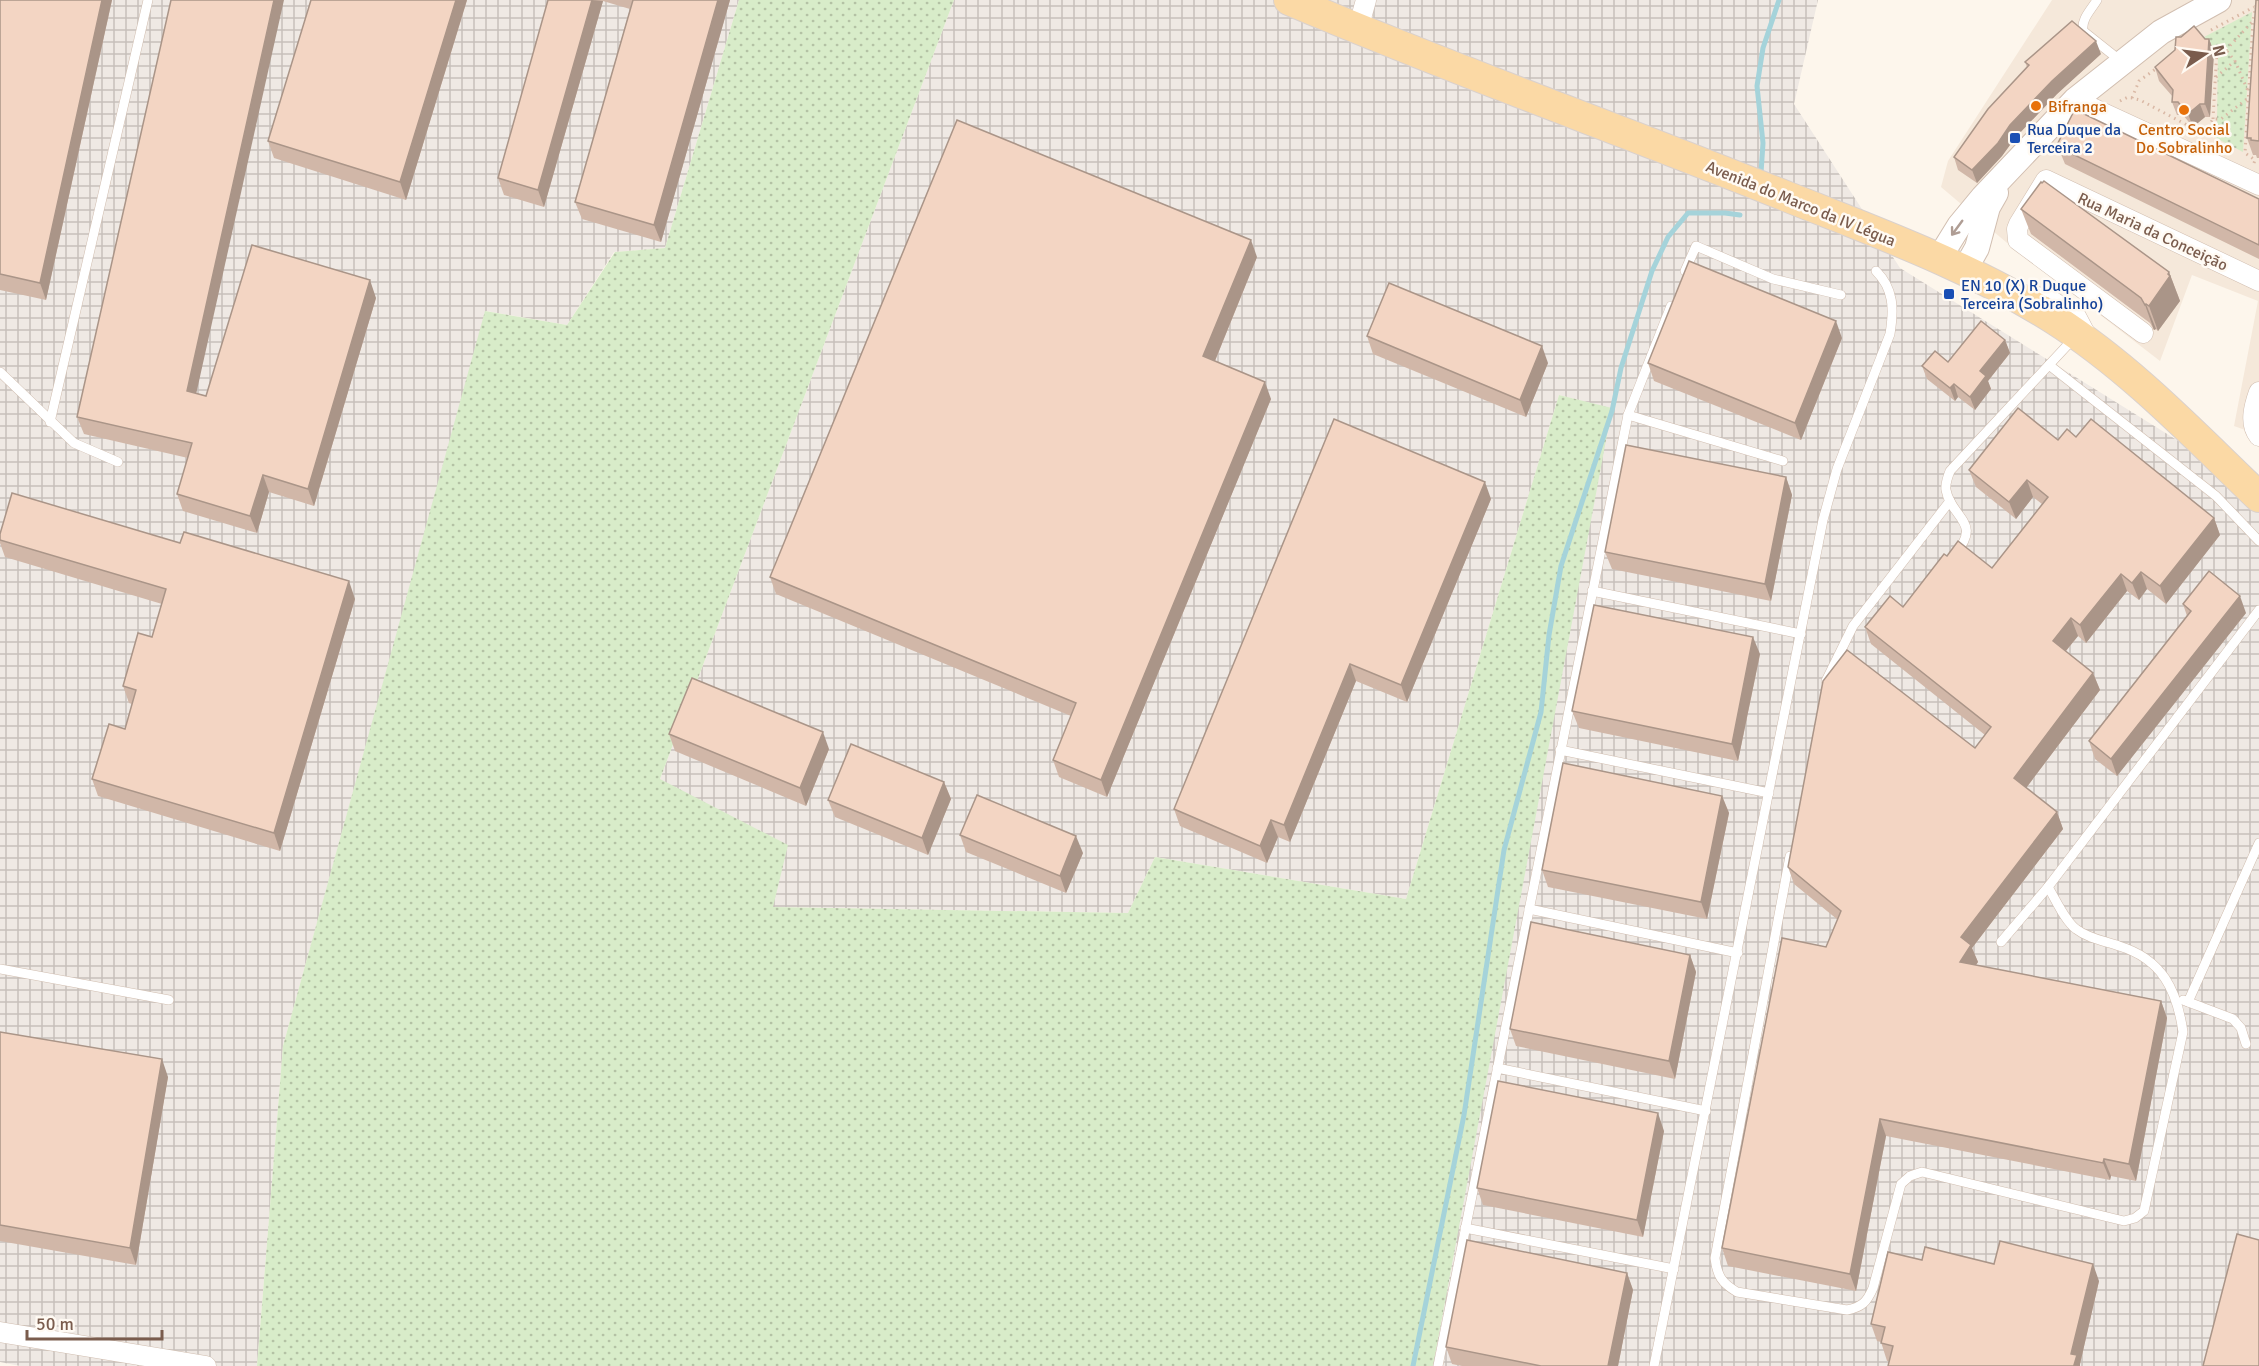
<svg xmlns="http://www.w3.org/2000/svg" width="2259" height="1366" viewBox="0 0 2259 1366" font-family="Signika,sans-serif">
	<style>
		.residential { fill: #f5e8da }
		.industrial { fill: url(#industrial-grid) }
		.grass { fill: url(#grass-dots) }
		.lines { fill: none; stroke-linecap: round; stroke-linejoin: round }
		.stream { stroke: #a5d3da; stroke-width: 5 }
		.service-casing { stroke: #d1beb0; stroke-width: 10 }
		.minor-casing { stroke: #d1beb0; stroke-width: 21 }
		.tertiary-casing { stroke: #d1beb0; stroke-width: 26 }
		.primary-casing { stroke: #dad1cd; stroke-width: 32 }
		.path { stroke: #d9b8a5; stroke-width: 3; stroke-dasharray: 1.5 4.5; stroke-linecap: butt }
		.service { stroke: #fff; stroke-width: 9 }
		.minor { stroke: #fff; stroke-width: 20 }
		.tertiary { stroke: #fff; stroke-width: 24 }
		.primary { stroke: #fbd9a5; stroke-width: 30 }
		.wall { fill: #d1b7a8 }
		.shaded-wall { fill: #aa9588 }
		.building { fill: #f3d5c3; stroke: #aa9588; stroke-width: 1.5 }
		.oneway { stroke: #af9d94 }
		.food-dot { fill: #e8710a; stroke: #fffaf3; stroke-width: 2 }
		.transit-dot { fill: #1a4fb4; stroke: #fffaf3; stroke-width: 2 }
		.labels { text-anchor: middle; stroke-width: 5; stroke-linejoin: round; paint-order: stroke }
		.food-label { font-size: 16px; fill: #c56008; stroke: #fffaf3; text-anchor: start }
		.transit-label { font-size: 16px; fill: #164399; stroke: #fffaf3; text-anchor: start }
		.street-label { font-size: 16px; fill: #7a5c4d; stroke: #fffaf3 }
	</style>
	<defs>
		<pattern id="industrial-grid" width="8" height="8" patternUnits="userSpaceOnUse" patternTransform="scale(1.5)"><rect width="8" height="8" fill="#efe9e4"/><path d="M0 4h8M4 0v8" fill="none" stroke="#c7c0bb"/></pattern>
		<pattern id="grass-dots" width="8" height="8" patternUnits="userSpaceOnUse" patternTransform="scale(1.5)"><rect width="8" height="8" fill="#d8ecc9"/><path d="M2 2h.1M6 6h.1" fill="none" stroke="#b4c2a5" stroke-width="1.8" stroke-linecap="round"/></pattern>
	</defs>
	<rect width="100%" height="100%" fill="#fdf6ec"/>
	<!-- residential -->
	<polygon class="residential" points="2052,0 2259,0 2259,435 2234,426 2258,301 2192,275 2160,361 2013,248 1941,187 1948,161"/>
	<!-- industrial -->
	<g class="industrial">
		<polygon points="0,0 739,0 665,248 614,252 567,325 486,311 283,1046 257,1366 20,1366 0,1362"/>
		<polygon points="954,0 1818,0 1794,104 1900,268 2259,491 2259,1366 1410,1366 1602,406 1559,395 1406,899 1155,857 1128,913 773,907 660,779"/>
	</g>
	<!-- grass -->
	<g class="grass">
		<polygon points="739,0 954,0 660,779 788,845 773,907 1128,913 1155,857 1406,899 1559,395 1612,408 1433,1366 257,1366 283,1046 485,311 567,325 615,252 665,248"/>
		<polygon points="2252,12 2243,152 2210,135 2217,122 2218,52 2211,47 2204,37"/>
	</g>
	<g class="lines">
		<!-- stream -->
		<g class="stream">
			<polyline points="1761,173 1763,143 1757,86 1763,48 1779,0"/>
			<polyline points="1413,1366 1464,1115 1504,850 1541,712 1549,635 1561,566 1612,411 1621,368 1652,271 1668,237 1688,213 1725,213 1740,215"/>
		</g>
		<!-- service casing -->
		<g class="service-casing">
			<g id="service">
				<path d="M2097 0C2091 10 2081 19 2083 31L2122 62"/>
				<polyline points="1685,271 1696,246 1773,279 1841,295"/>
				<polyline points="2025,290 2050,293 2081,314 2090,331"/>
				<polyline points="2049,365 2216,496 2259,541"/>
				<polyline points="0,372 74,443 118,462"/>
				<polyline points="1628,415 1783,461"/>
				<polyline points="50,422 148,0"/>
				<path d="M1955 554C1983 522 1951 518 1946 490 1945 484 1948 476 1950 471L2075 337"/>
				<polyline points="1592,591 1801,634"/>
				<polyline points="1826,681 1853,626 1950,501"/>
				<polyline points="1560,750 1769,793"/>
				<path d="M1790 856 1715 1258C1717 1276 1722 1283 1737 1292L1847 1310C1862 1307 1867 1302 1873 1288L1901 1184 1910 1176 1922 1172 2124 1221 2135 1218 2144 1211 2183 1032C2177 990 2162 959 2119 946 2105 941 2089 939 2076 929 2065 921 2056 900 2048 887"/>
				<polyline points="1529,909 1738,953"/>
				<polyline points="2001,942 2048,887 2259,610"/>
				<polyline points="0,969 169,1000"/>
				<polyline points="2183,1000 2233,1019 2241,1028 2246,1044"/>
				<polyline points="2188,1002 2259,843"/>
				<polyline points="1497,1068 1706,1111"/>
				<polyline points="1465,1228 1674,1269"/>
				<polyline points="1438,1366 1628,415 1671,306"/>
				<path d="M1654 1366 1823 520 1837 469 1890 334C1894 309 1894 289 1876 271"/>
			</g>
		</g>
		<!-- minor casing -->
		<g class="minor-casing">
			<g id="minor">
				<polyline points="1358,29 1366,0"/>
				<polyline points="2075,100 2259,185"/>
				<polyline points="2143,333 2018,240 2017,229 2019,224 2046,180 2259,281"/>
				<path d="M2259 392C2254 406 2249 424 2259 436"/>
				<polyline points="0,1332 206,1366"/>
			</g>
		</g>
		<!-- tertiary casing -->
		<g class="tertiary-casing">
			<g id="tertiary">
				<polyline points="1938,260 1959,226 1983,197 2075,100 2161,32 2219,0"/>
				<polyline points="1964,271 1977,248 1988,207 1996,193"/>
			</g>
		</g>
		<!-- primary casing -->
		<g class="primary-casing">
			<path id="primary" d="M1289 0C1453 70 1622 130 1788 197 1878 233 1972 267 2054 319 2131 368 2194 435 2259 497"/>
		</g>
		<!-- path -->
		<g class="path">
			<polyline points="2211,30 2254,7"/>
			<polyline points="2210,48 2226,50 2235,61 2248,91"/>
			<polyline points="2226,50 2252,22"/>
			<polyline points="2216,77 2235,61"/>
			<polyline points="2132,98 2139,81 2157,68"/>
			<polyline points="2120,101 2128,97 2140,100 2204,134 2213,119 2221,119 2248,98"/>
			<polyline points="2213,119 2217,49"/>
			<polyline points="2254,163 2255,160 2245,153 2253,21 2257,0"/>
		</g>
		<!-- service -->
		<use href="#service" class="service"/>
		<!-- minor -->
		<use href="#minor" class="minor"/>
		<!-- tertiary -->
		<use href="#tertiary" class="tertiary"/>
		<!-- primary -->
		<use href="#primary" class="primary"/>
	</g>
	<!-- wall -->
	<g class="wall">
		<polygon points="0,0 112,0 46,300 0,290"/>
		<polygon points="467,0 406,200 274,158 268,141"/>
		<polygon points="548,0 730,0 661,242 582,219 575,202 630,9 603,1 544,207 504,195 498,178"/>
		<polygon points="2259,0 2259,158 2257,158 2256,155 2253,155 2247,138"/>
		<polygon points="2205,39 2209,39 2214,52 2210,117 2205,117 2193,127 2183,115 2177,115 2172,102 2173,97 2159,81 2155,67"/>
		<polygon points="2101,54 2057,94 2015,138 2002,156 1977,183 1958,170 1954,157 2027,67 2025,62"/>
		<polygon points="2075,113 2259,199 2259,259 2065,164 2058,147 2059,146 2058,143"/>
		<polygon points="2021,209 2169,272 2180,301 2158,331 2156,329 2154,330 2150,323 2031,234"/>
		<polygon points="1257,257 1215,361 1271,399 1107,797 1059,777 1053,760 1071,716 776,594 770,577"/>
		<polygon points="376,298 314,506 269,492 257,533 183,511 177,494 188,458 84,434 77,417 196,393 206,396"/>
		<polygon points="1367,336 1548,363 1526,417 1373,354"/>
		<polygon points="1842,338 1801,440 1654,381 1648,363"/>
		<polygon points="2005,340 2010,353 1988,381 1991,389 1975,410 1958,397 1955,401 1927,379 1922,366 1948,362"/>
		<polygon points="2076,437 2214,518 2220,535 2166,604 2147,589 2139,600 2127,591 2086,643 2078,636 2066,651 2093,673 2100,690 2026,788 2057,812 2063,829 1972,948 1978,962 1976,965 2161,1001 2167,1018 2136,1181 2111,1176 2110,1180 1886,1136 1856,1291 1728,1266 1722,1248 1826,947 1838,920 1794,884 1788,867 1975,748 1985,735 1871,644 1865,627 1903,607 1947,556 1992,568 2042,504 2033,497 2016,519 1976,487 1969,470 2058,440"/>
		<polygon points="1786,477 1792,495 1771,601 1612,569 1605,552"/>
		<polygon points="1491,499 1407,702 1356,681 1290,842 1278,837 1267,863 1180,826 1174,809"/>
		<polygon points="0,534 355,599 280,851 98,796 92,779 125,729 132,704 129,703 123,686 152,637 162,604 5,557 0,543"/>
		<polygon points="2183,604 2246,613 2117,776 2095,759 2089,741 2187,616"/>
		<polygon points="1760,654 1738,761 1579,728 1572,711"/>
		<polygon points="669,734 829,749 806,806 675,751"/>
		<polygon points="944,782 951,799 928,855 835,817 828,800"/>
		<polygon points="1722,796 1729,813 1707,919 1548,887 1542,870"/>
		<polygon points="960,835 1083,853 1066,893 966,852"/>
		<polygon points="1690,955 1696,972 1675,1079 1516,1046 1510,1029"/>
		<polygon points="0,1032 168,1077 136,1265 0,1241"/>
		<polygon points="1664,1131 1643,1237 1483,1205 1477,1188"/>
		<polygon points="1922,1260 1994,1264 2099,1281 2080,1364 2080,1366 1888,1366 1889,1361 1887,1361 1881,1342 1877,1341 1871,1324"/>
		<polygon points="1627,1273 1633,1290 1618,1366 1462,1366 1452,1364 1446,1347"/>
	</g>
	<!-- shaded-wall -->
	<g class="shaded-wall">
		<polygon points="102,0 112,0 46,300 40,283"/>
		<polygon points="274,0 284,0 193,408 187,391"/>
		<polygon points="456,0 467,0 406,200 400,182"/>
		<polygon points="592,0 603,1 544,207 538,190"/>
		<polygon points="718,0 730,0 661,242 654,225"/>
		<polygon points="2209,39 2214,52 2210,117 2205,104"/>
		<polygon points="2096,41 2101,54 2057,94 2015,138 2002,156 1977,183 1972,170 2010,125 2052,81"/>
		<polygon points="2200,104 2205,117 2193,127 2188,114"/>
		<polygon points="1251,240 1257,257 1210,373 1203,356"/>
		<polygon points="2169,272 2180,301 2158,331 2149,306"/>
		<polygon points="370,280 376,298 314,506 308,489"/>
		<polygon points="2146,304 2156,329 2154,330 2145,305"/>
		<polygon points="1836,321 1842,338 1801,440 1795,423"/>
		<polygon points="2005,340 2010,353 1988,381 1991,389 1975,410 1970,397 1980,371"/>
		<polygon points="1542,346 1548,363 1526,417 1520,400"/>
		<polygon points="1265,382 1271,399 1107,797 1101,780"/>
		<polygon points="1954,384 1958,397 1955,401 1950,388"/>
		<polygon points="263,475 269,492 257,533 250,516"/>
		<polygon points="1786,477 1792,495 1771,601 1765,584"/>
		<polygon points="2027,480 2033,497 2016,519 2009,502"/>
		<polygon points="1485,482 1491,499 1407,702 1401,685"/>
		<polygon points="2214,518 2220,535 2166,604 2160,586"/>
		<polygon points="2141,572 2147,589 2139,600 2132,583"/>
		<polygon points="2121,574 2127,591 2086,643 2080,625"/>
		<polygon points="349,581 355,599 280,851 274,833"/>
		<polygon points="2240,596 2246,613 2117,776 2111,759"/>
		<polygon points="2071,618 2078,636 2060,658 2053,641"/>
		<polygon points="1753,637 1760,654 1738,761 1732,744"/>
		<polygon points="1350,664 1356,681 1290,842 1284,825"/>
		<polygon points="2093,673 2100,690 2020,796 2014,778"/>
		<polygon points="823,732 829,749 806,806 800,788"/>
		<polygon points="944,782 951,799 928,855 922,838"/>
		<polygon points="1722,796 1729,813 1707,919 1701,902"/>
		<polygon points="2057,812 2063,829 1972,948 1978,962 1966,979 1960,962 1961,937"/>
		<polygon points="1271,820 1278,837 1267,863 1260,846"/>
		<polygon points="1076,836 1083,853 1066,893 1060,876"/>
		<polygon points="1690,955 1696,972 1675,1079 1669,1061"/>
		<polygon points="2161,1001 2167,1018 2136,1181 2129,1164"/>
		<polygon points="162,1059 168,1077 136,1265 130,1248"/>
		<polygon points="1658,1113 1664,1131 1643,1237 1637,1220"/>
		<polygon points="1880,1119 1886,1136 1856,1291 1850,1274"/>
		<polygon points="2104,1159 2111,1176 2110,1180 2103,1163"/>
		<polygon points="2093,1264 2099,1281 2080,1364 2080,1366 2074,1366 2071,1354"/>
		<polygon points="1627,1273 1633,1290 1618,1366 1608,1366"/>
	</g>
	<!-- building -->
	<g class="building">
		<polygon points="0,0 102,0 40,283 0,274"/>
		<polygon points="171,0 274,0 187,391 206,396 252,245 370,280 308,489 263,475 250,516 177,494 192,443 77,417"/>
		<polygon points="311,0 456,0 400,182 268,141"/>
		<polygon points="548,0 592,0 538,190 498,178"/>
		<polygon points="633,0 718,0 654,225 575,202"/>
		<polygon points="2256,0 2259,0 2259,141 2251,140 2251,138 2247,138"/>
		<polygon points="2072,21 2096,41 2052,81 2010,125 1998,143 1972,170 1954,157 1988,109 2029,65 2025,62"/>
		<polygon points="2194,26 2205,39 2209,39 2205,104 2200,104 2188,114 2178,102 2172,102 2173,90 2155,67 2175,50 2176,37 2181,37"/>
		<polygon points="2076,110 2259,199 2259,245 2058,147 2060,144 2058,143 2073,113 2075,113"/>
		<polygon points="957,120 1251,240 1203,356 1265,382 1101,780 1053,760 1076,703 770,577"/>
		<polygon points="2044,181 2169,272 2168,274 2170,276 2149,306 2146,304 2145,305 2141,298 2021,209 2041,182 2042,183"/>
		<polygon points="1689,261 1836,321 1795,423 1648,363"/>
		<polygon points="1389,283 1542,346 1520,400 1367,336"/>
		<polygon points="1981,321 2005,340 1980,371 1986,376 1970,397 1954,384 1950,388 1922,366 1935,351 1948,362"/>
		<polygon points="2018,408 2058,440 2067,429 2076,437 2091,419 2214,518 2160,586 2141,572 2132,583 2121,574 2080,625 2071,618 2053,641 2093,673 2014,778 2057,812 1961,937 1971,945 1960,962 2161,1001 2129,1164 2104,1159 2103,1163 1880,1119 1850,1274 1722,1248 1782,938 1826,947 1841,911 1788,867 1823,681 1847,650 1975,748 1991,727 1865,627 1890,596 1903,607 1944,554 1947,556 1958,541 1992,568 2048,497 2027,480 2009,502 1969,470"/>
		<polygon points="1334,419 1485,482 1401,685 1350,664 1284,825 1271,820 1260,846 1174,809"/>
		<polygon points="1626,445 1786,477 1765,584 1605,552"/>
		<polygon points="12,493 180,543 184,532 349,581 274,833 92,779 109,724 125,729 136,690 123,686 138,633 152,637 166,589 0,540 0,534"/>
		<polygon points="2209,571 2240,596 2111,759 2089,741 2191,611 2183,604"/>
		<polygon points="1594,605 1753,637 1732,744 1572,711"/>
		<polygon points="692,678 823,732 800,788 669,734"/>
		<polygon points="851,744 944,782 922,838 828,800"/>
		<polygon points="1563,763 1722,796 1701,902 1542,870"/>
		<polygon points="977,795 1076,836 1060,876 960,835"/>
		<polygon points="1531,922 1690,955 1669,1061 1510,1029"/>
		<polygon points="0,1032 162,1059 130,1248 0,1225"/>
		<polygon points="1498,1081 1658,1113 1637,1220 1477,1188"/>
		<polygon points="2237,1234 2259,1240 2259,1366 2203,1366"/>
		<polygon points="1467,1240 1627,1273 1608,1366 1541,1366 1446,1347"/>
		<polygon points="2000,1241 2093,1264 2071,1354 2077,1355 2074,1365 2077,1366 1888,1366 1893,1346 1881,1343 1885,1327 1871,1324 1888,1252 1922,1260 1925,1247 1994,1264"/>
	</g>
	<!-- one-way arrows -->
	<defs><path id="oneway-shaft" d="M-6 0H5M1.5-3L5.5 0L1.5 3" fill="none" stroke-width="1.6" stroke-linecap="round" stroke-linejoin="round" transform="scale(1.5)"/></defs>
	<use class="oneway" href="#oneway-shaft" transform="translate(1957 228) rotate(126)"/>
	<!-- markers -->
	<g class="food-dot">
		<circle cx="2036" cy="106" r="6"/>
		<circle cx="2184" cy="110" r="6"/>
	</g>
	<g class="transit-dot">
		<rect x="2009" y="132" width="12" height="12" rx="3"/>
		<rect x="1943" y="288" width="12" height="12" rx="3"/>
	</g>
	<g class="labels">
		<!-- food labels -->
		<g class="food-label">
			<text x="2048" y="112">Bifranga</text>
			<text x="2184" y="135" text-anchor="middle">Centro Social<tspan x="2184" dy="18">Do Sobralinho</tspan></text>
		</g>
		<!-- transit labels -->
		<g class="transit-label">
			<text x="2027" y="135">Rua Duque da<tspan x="2027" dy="18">Terceira 2</tspan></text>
			<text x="1961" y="291">EN 10 (X) R Duque<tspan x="1961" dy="18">Terceira (Sobralinho)</tspan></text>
		</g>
		<!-- street labels -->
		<g class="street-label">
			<text transform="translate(1801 203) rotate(22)" y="6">Avenida do Marco da IV Légua</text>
			<text transform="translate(2153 231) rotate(25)" y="6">Rua Maria da Conceição</text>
		</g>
	</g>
	<!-- north arrow -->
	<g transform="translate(2205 54) rotate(77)" stroke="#fffaf3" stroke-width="4.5" paint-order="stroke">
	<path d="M0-4.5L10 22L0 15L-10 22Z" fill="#7a5c4d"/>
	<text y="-9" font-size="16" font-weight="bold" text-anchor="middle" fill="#7a5c4d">N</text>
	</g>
	<!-- scale -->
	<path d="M27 1330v9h135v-9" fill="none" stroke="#7a5c4d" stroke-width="3"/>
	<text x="36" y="1330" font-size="18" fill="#7a5c4d" stroke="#fffaf3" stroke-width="4.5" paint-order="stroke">50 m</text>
</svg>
